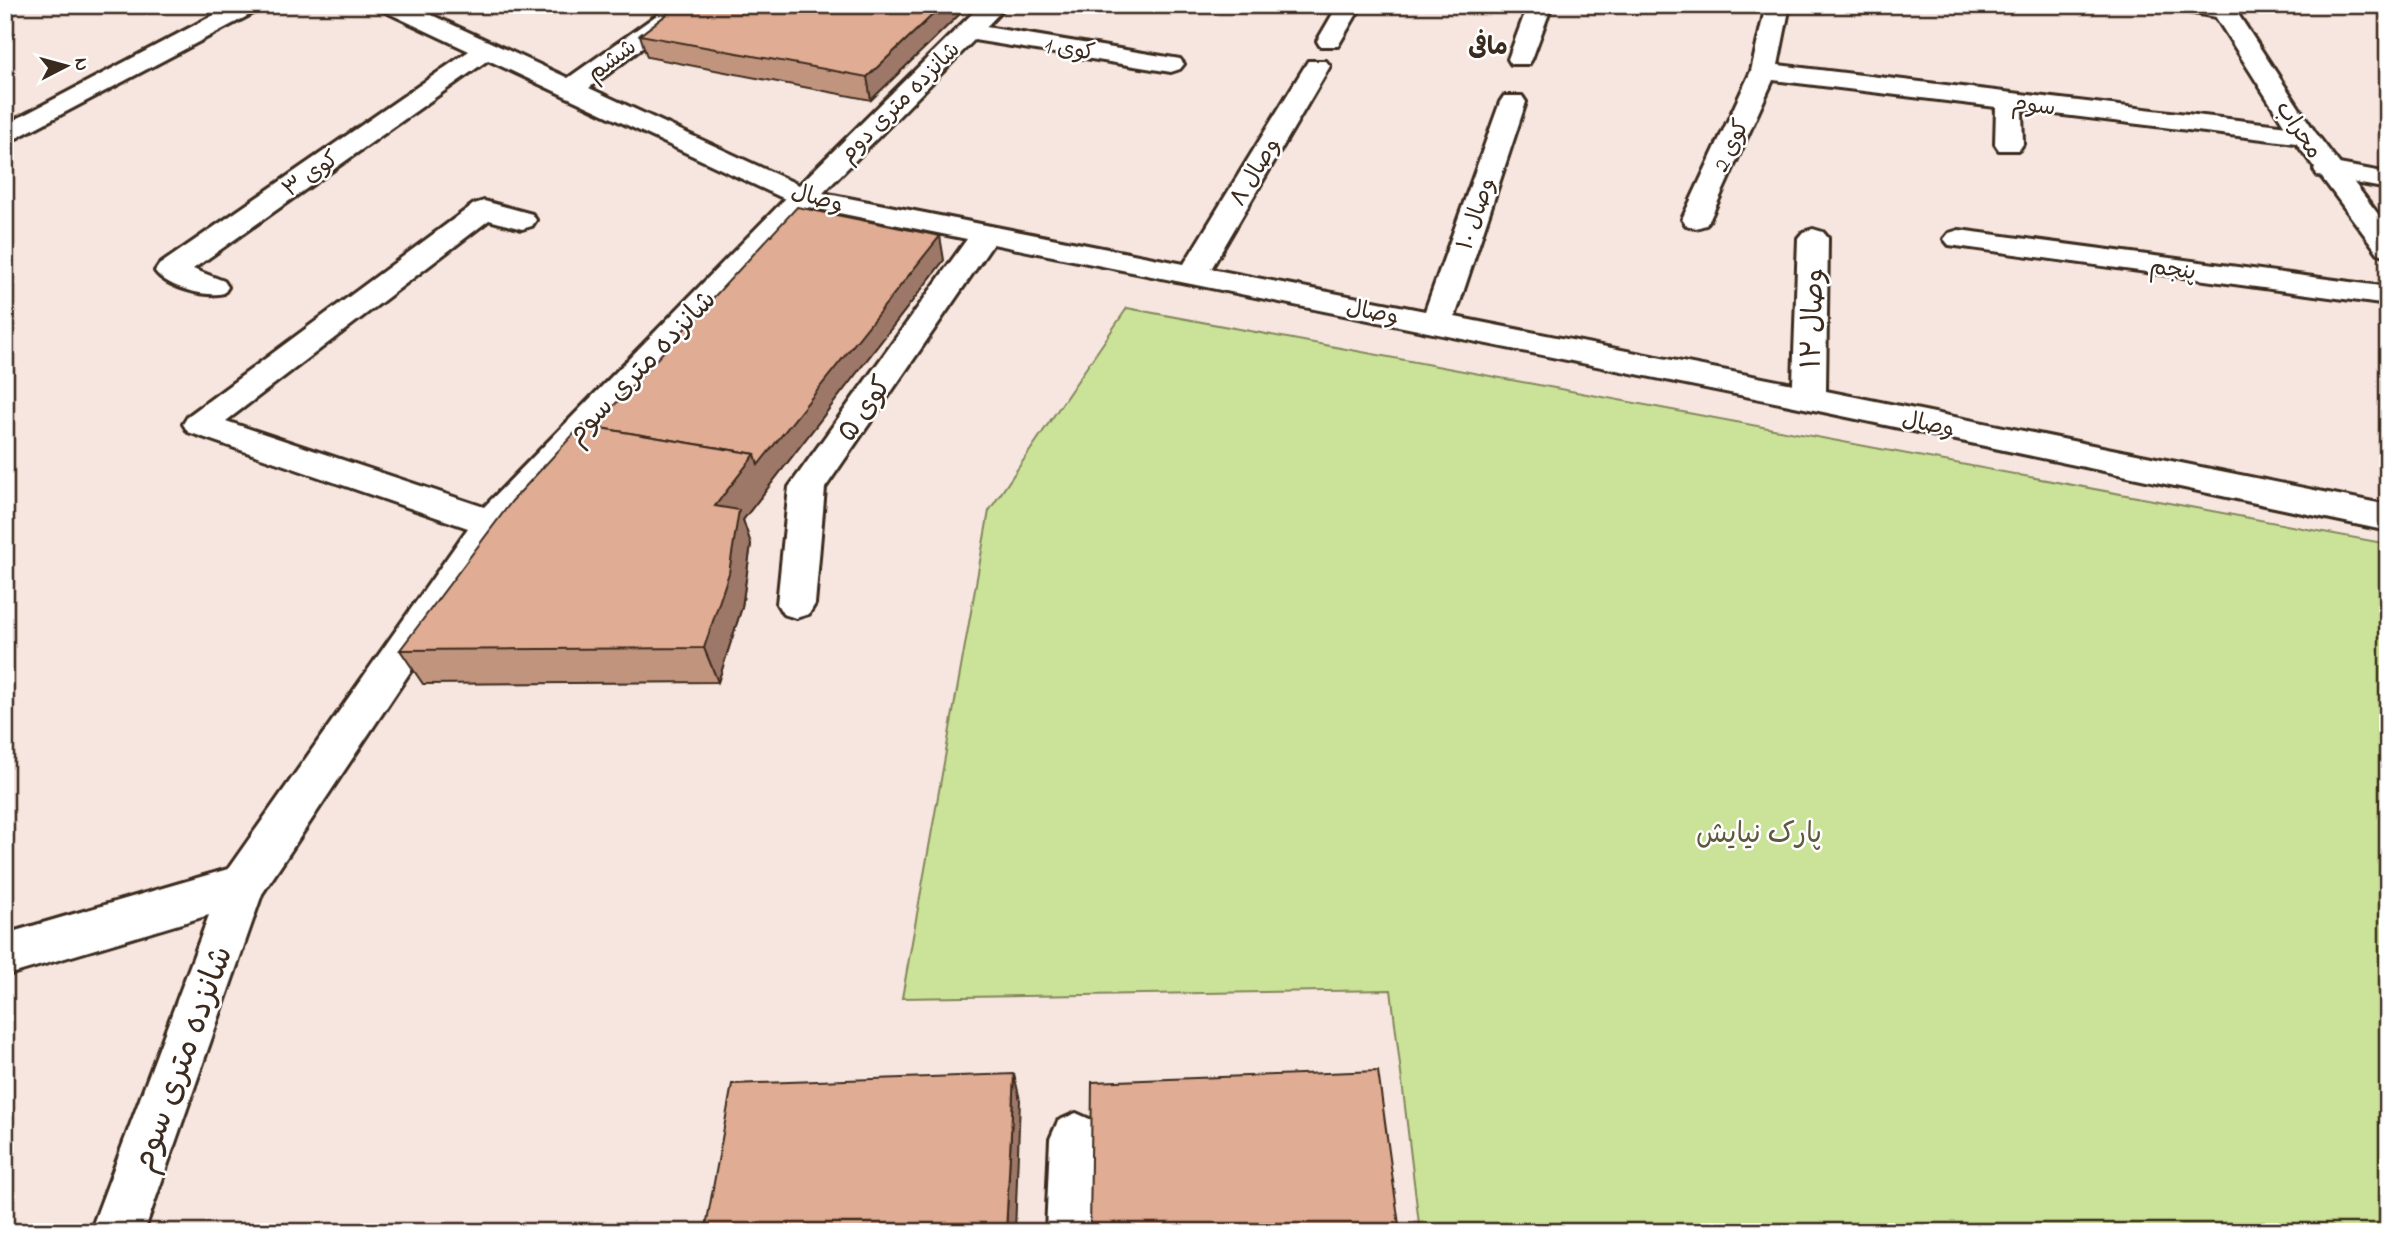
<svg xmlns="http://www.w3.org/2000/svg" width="2393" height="1237" viewBox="0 0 2393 1237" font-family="'Indie Flower','Playpen Sans Arabic',sans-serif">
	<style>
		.green { fill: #cbe398; stroke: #83865b; stroke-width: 2 }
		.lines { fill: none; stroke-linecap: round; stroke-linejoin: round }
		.minor-casing { stroke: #3b2a1e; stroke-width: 6 }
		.tertiary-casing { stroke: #3b2a1e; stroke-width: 6 }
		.minor { fill: #fff; fill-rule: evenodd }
		.tertiary { fill: #fff; fill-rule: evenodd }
		.wall { fill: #c1947e; stroke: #3b2a1e; stroke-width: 2 }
		.shaded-wall { fill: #9d7867; stroke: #3b2a1e; stroke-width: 2 }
		.building { fill: #e0ac93; stroke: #3b2a1e; stroke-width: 2 }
		.labels { text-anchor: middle; stroke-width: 5; stroke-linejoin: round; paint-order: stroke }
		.far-street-label { font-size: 23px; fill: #3b2a1e; stroke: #fff }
		.far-neighbourhood-label { font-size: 24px; font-weight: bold; fill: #3b2a1e; stroke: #fff }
		.street-label { font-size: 28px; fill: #3b2a1e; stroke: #fff }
		.park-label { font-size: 28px; fill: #5f583c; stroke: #fff }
		.near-street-label { font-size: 33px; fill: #3b2a1e; stroke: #fff }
	</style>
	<rect width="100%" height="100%" fill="#f6e6df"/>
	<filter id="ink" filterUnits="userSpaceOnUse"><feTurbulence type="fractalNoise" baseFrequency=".0143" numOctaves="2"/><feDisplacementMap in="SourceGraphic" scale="14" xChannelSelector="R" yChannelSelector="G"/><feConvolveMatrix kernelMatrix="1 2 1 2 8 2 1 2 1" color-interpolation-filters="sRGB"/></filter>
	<g filter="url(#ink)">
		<!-- green -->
		<polygon class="green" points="1127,308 2388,544 2388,1232 1420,1232 1391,990 902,998 989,511"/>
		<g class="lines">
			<!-- minor casing -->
			<g class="minor-casing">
				<g id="minor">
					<polygon points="233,5 263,5 259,10 5,144 5,125"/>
					<path d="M378 5H410L568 78 671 5H699L589 88 799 185 981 5H1007L986 27 1180 59 1184 64 1180 69 1171 72 974 40 823 193 1184 264 1308 61H1326L1330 66 1211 269 1425 311 1500 102 1504 96H1522L1526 102 1455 317 1793 384 1798 238 1803 232 1813 229 1823 232 1828 238 1826 391 2388 505V531L1809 409 993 244 825 488 815 604 809 614 796 618 783 614 777 604 789 487 967 239 809 207 504 531 262 894 144 1232H90L209 915 5 976V934L228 869 468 528 188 432 183 424 188 416 474 204 484 201 532 214 536 220 532 226 522 229 489 220 226 421 484 507 785 199 488 60 193 269 224 281 228 287 224 293C206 298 166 287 155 271L159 265 469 51 382 10Z"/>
					<polygon points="1338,5 1362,5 1338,46 1320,46 1317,41"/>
					<polygon points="1528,5 1552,5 1532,59 1529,64 1511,64 1508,59"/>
					<polygon points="1766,5 1790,5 1778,65 2304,128 2313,130 2317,136 2313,142 2304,144 2022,110 2023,144 2019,150 1999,150 1995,144 1996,107 1773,80 1710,219 1706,225 1696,228 1686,225 1682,219 1751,71"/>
					<polygon points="2173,5 2228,5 2234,11 2230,16 2222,18 2177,10"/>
					<polygon points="2328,162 2388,173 2388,189 2318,176 2314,170 2318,164"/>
					<polygon points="1959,230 2388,287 2388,305 1949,245 1944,239 1949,233"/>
					<polygon points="1076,1113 1094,1121 1102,1139 1100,1232 1046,1232 1050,1139 1058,1121"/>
				</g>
			</g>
			<!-- tertiary casing -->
			<g class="tertiary-casing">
				<polygon id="tertiary" points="2208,5 2232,5 2315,132 2388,227 2388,256 2378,253 2291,136"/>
			</g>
			<!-- minor -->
			<use href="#minor" class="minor"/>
			<!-- tertiary -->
			<use href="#tertiary" class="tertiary"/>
		</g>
		<!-- wall -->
		<g class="wall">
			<polygon points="679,5 969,5 871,100 647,57 640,35"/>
			<polygon points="944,260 743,520 751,544 742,607 718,682 423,684 400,650 594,427"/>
		</g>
		<!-- shaded-wall -->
		<g class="shaded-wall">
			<polygon points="943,5 969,5 871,100 867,77"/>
			<polygon points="940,236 944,260 743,520 751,544 742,607 718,682 704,648 715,506 755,454"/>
			<polygon points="1014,1074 1020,1100 1015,1232 1006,1232"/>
		</g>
		<!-- building -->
		<g class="building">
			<polygon points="679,5 943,5 867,77 640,35"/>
			<polygon points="797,207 940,236 758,465 755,454 594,427"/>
			<polygon points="582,425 755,454 715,506 739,510 729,573 704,648 400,650 512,501"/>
			<polygon points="1378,1071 1400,1232 1090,1232 1092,1082"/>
			<polygon points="1014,1074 1006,1232 705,1232 732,1084"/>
		</g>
	</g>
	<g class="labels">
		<!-- far-street labels -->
		<g class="far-street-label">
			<text transform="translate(1070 48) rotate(9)" y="8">کوی 1</text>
			<text transform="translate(611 59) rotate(-36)" y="8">ششم</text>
			<text transform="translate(899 101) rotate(-45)" y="8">شانزده متری دوم</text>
			<text transform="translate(2034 104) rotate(7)" y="8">سوم</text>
			<text transform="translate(2300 129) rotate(56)" y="8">محراب</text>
			<text transform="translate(1730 145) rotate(-65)" y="8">کوی 2</text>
			<text transform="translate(1254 171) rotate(-59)" y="8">وصال ۸</text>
			<text transform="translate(310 173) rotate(-35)" y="8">کوی ۳</text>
			<text transform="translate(818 197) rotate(16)" y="8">وصال</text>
			<text transform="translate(1475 213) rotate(-71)" y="8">وصال ۱۰</text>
			<text transform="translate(2173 268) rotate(8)" y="8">پنجم</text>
			<text transform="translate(1373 311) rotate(11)" y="8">وصال</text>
			<text transform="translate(1929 423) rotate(12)" y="8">وصال</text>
		</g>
		<!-- far-neighbourhood labels -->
		<g class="far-neighbourhood-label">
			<text x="1488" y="54">مافی</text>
		</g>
		<!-- street labels -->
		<g class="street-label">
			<text transform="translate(1811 318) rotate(-88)" y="10">وصال ۱۲</text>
			<text transform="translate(640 366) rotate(-46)" y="10">شانزده متری سوم</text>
			<text transform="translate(863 408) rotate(-55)" y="10">کوی ۵</text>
		</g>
		<!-- park labels -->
		<g class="park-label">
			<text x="1759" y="842">پارک نیایش</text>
		</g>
		<!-- near-street labels -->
		<g class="near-street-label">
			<text transform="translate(180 1058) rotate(-70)" y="12">شانزده متری سوم</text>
		</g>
	</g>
	<!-- margin -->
	<rect width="2393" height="1237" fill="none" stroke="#fff" stroke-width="28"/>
	<rect x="14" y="14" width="2365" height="1209" fill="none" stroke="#3b2a1e" stroke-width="2.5" filter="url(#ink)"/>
	<!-- north arrow -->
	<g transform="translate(66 66) rotate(84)" stroke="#ffffff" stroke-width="5" paint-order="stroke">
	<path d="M0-5L12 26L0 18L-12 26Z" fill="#3b2a1e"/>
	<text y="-10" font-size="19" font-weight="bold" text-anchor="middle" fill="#3b2a1e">N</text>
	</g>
</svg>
